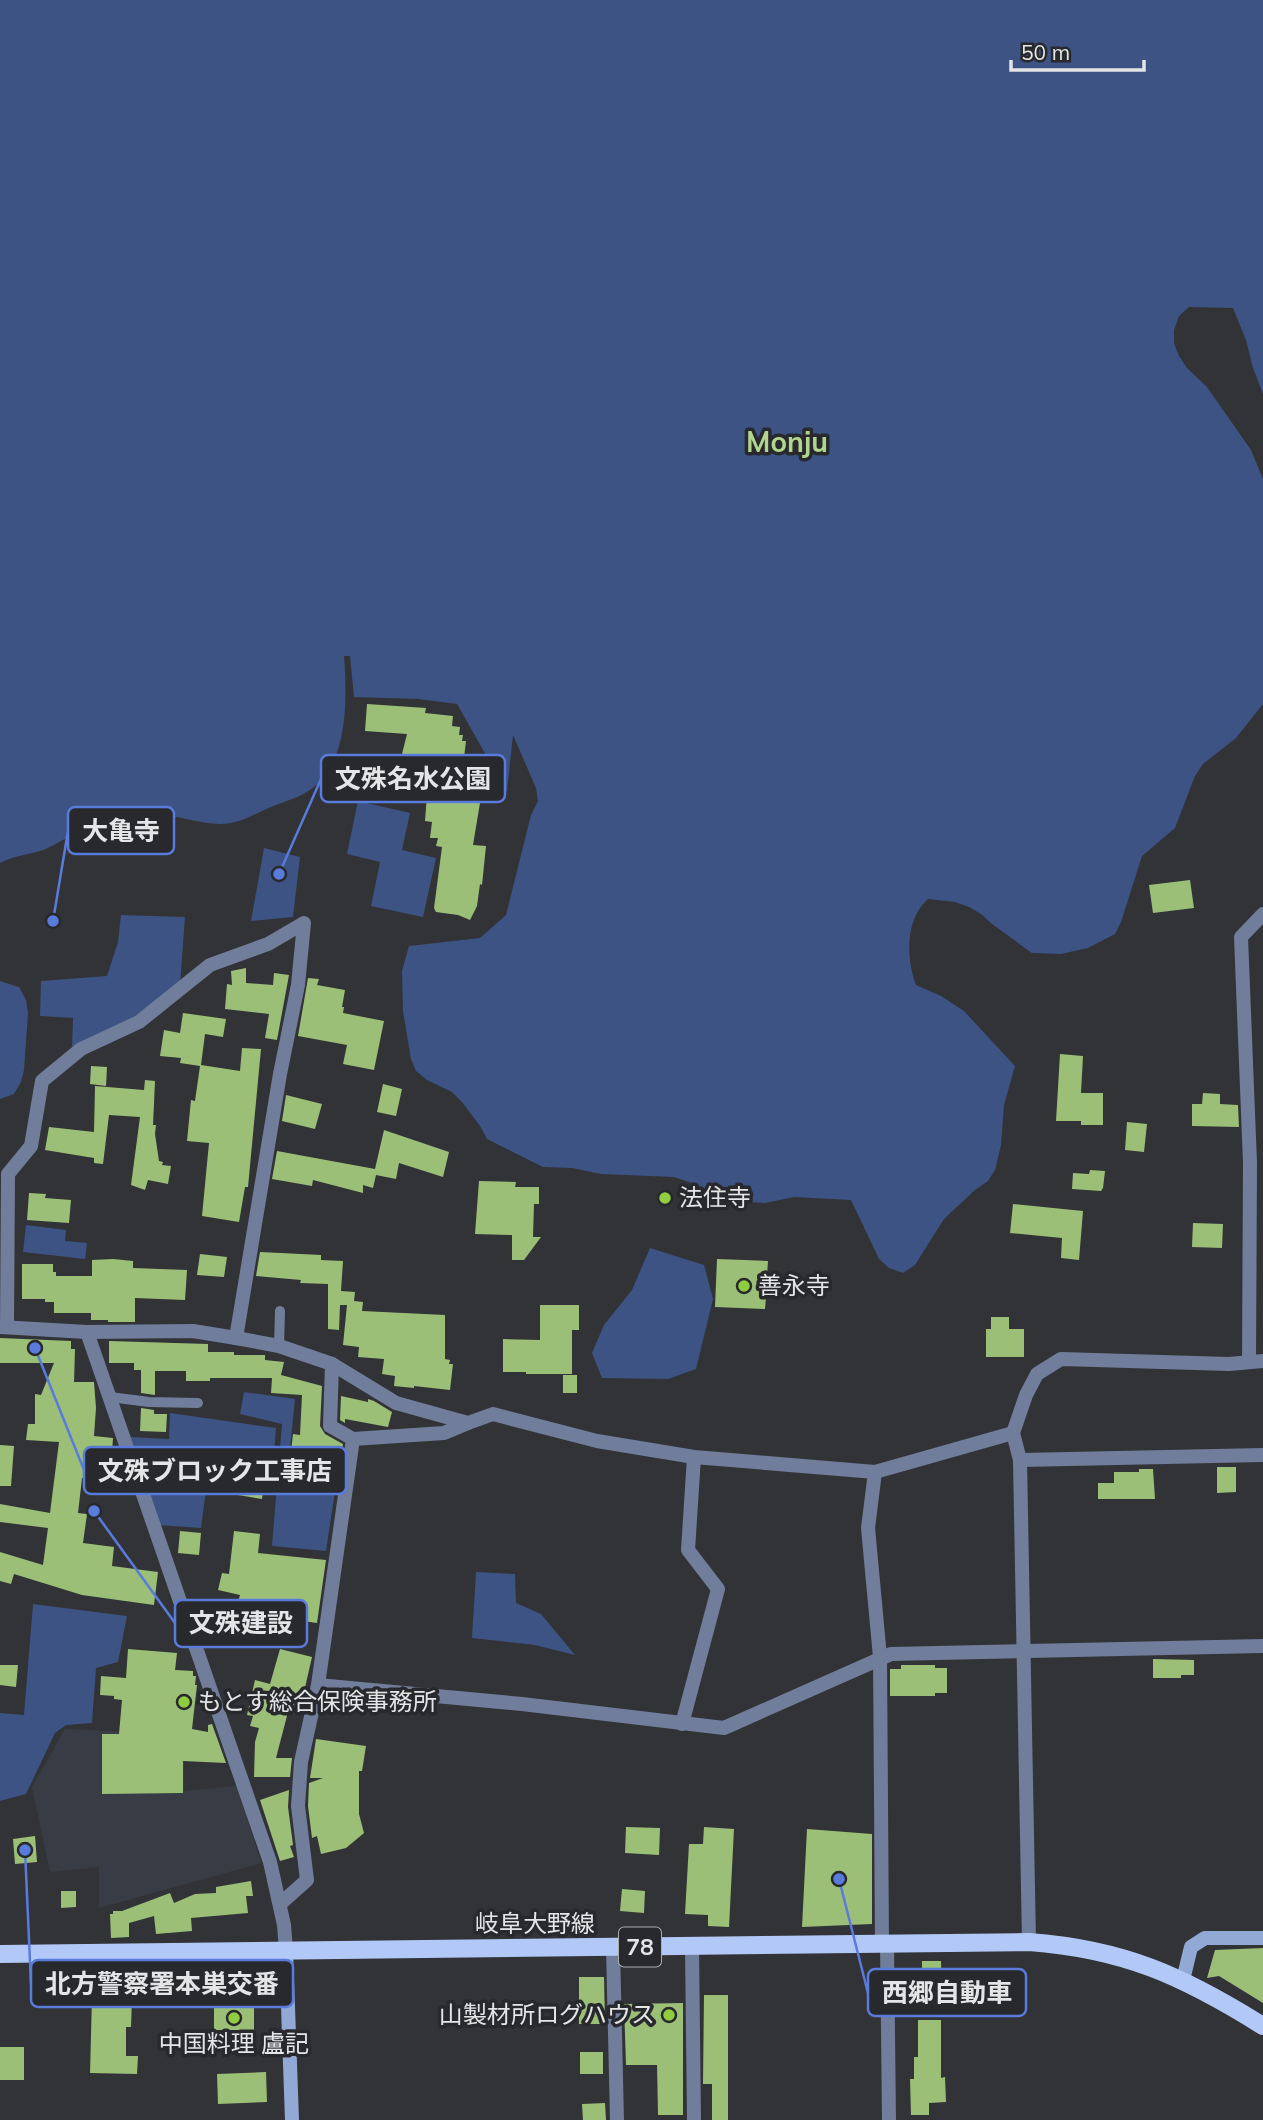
<svg xmlns="http://www.w3.org/2000/svg" width="1263" height="2120" viewBox="0 0 1263 2120" font-family="Mulish,'Noto Sans JP',sans-serif">
	<style>
		.built { fill: #383d45 }
		.green { fill: #3c5384 }
		.building { fill: #9cbf78 }
		.lines { fill: none; stroke-linecap: round; stroke-linejoin: round }
		.lane { stroke: #707e9b; stroke-width: 10 }
		.street { stroke: #707e9b; stroke-width: 14 }
		.secondary { stroke: #92a8d5; stroke-width: 14 }
		.primary { stroke: #b2c9f8; stroke-width: 18 }
		.poi-dot { fill: #90cd40; stroke: #28292c; stroke-width: 2.5 }
		.labels { text-anchor: middle; stroke-width: 7; stroke-linejoin: round; paint-order: stroke }
		.shield { fill: #28292c; stroke: #acadae; stroke-width: 2 }
		.shield-label { font-size: 23px; font-weight: bold; fill: #e4e5e6 }
		.poi-label { font-size: 24px; fill: #e4e5e6; stroke: #28292c; text-anchor: start }
		.street-label { font-size: 24px; fill: #e4e5e6; stroke: #28292c }
		.quarter-label { font-size: 28px; font-weight: bold; fill: #b1d48f; stroke: #28292c }
		.leader { fill: none; stroke: #597bdc; stroke-width: 2.5 }
		.callout-dot { fill: #597bdc; stroke: #28292c; stroke-width: 2.5 }
		.callout { fill: #28292c; stroke: #597bdc; stroke-width: 2.5 }
		.callout-label { font-size: 26px; text-anchor: middle; font-weight: bold; fill: #e4e5e6 }
	</style>
	<rect width="100%" height="100%" fill="#323336"/>
	<!-- built -->
	<polygon class="built" points="184,1727 184,1791 237,1786 261,1863 99,1908 99,1867 50,1872 32,1787 65,1729 136,1732"/>
	<!-- green -->
	<g class="green">
		<path d="M0 0H1263V394L1253 368 1246 340 1233 308 1189 307 1179 316 1174 330V343L1179 356 1187 368 1207 387 1251 450 1263 479V704L1236 738 1203 764 1195 776 1175 828 1142 856 1121 922 1115 934 1088 948 1061 954 1032 953 992 924 981 914 969 907 955 902 928 899C905 919 906 958 916 985L941 996 964 1011 1015 1066 1004 1105 1001 1145 995 1170 988 1181 975 1190 944 1219 915 1265 903 1273 889 1268 879 1259 851 1200 794 1197 765 1203 720 1200 709 1195 698 1185 674 1177 601 1174 572 1168 543 1167 487 1139 480 1126 462 1102 452 1092 427 1080 416 1071 411 1059 403 1011 402 971 409 946 480 938 506 915 531 815 538 801 536 788 513 735 507 792 457 704 418 699 354 697 350 656H344C347 696 349 759 314 787 302 797 285 801 271 807 258 812 244 821 231 823 202 828 175 811 146 816 120 819 94 827 69 837 59 841 51 848 40 851 26 855 13 856 0 863Z"/>
		<polygon points="358,801 410,813 402,850 436,858 423,917 371,906 380,862 347,854"/>
		<polygon points="264,848 300,857 293,917 251,921"/>
		<polygon points="121,915 185,917 180,985 147,1011 72,1047 73,1018 40,1016 41,981 107,976 118,942"/>
		<polygon points="0,981 19,987 26,1000 28,1013 24,1070 21,1082 14,1094 0,1099"/>
		<polygon points="26,1225 66,1230 65,1241 87,1243 85,1259 23,1252"/>
		<polygon points="650,1248 704,1265 713,1299 696,1369 668,1379 602,1378 592,1353 604,1325 632,1290"/>
		<polygon points="244,1392 295,1399 288,1467 337,1478 326,1551 272,1546 282,1424 240,1414"/>
		<polygon points="170,1413 276,1428 273,1468 209,1467 201,1528 159,1525 130,1437 169,1439"/>
		<polygon points="476,1572 515,1574 516,1603 541,1614 575,1655 535,1645 472,1638"/>
		<polygon points="33,1604 127,1616 118,1662 96,1668 92,1723 66,1725 55,1733 26,1794 0,1801 0,1713 24,1715"/>
	</g>
	<!-- building -->
	<g class="building">
		<polygon points="367,704 426,708 425,713 453,716 452,726 460,727 459,735 463,735 462,741 466,741 464,758 483,758 483,778 487,778 487,797 481,797 473,845 486,846 482,885 480,884 477,906 470,920 458,915 436,912 434,908 442,847 436,846 438,838 430,838 432,822 425,821 428,782 399,775 394,800 372,795 375,782 358,778 363,754 400,762 407,734 365,731"/>
		<polygon points="1190,880 1194,908 1153,913 1149,885"/>
		<polygon points="246,968 246,983 273,985 274,973 289,975 277,1040 265,1038 269,1014 225,1009 227,984 232,985 231,971"/>
		<polygon points="308,978 319,979 317,985 345,990 342,1007 344,1007 343,1013 384,1021 374,1070 343,1064 347,1045 298,1036"/>
		<polygon points="183,1013 226,1019 223,1037 205,1034 201,1065 240,1071 242,1048 261,1049 248,1187 245,1187 239,1222 202,1216 209,1143 187,1141 191,1100 195,1101 200,1066 180,1063 181,1058 160,1056 164,1030 180,1033"/>
		<polygon points="1060,1054 1083,1056 1081,1093 1103,1093 1103,1125 1081,1125 1081,1121 1056,1121"/>
		<polygon points="91,1066 107,1067 106,1086 90,1084"/>
		<polygon points="145,1080 155,1081 153,1125 156,1125 155,1134 159,1161 163,1162 162,1165 171,1166 168,1184 148,1180 145,1190 131,1185 140,1117 109,1115 103,1164 94,1163 94,1158 45,1150 49,1127 94,1132 95,1086 144,1090"/>
		<polygon points="383,1084 402,1089 396,1116 377,1112"/>
		<polygon points="1203,1093 1220,1094 1220,1104 1238,1105 1239,1127 1192,1126 1192,1104 1202,1104"/>
		<polygon points="286,1095 322,1104 315,1129 282,1121"/>
		<polygon points="1127,1122 1147,1124 1144,1152 1125,1150"/>
		<polygon points="384,1130 449,1152 443,1177 399,1163 396,1179 376,1175 373,1188 363,1185 363,1193 313,1180 312,1186 272,1179 277,1151 375,1169"/>
		<polygon points="1090,1170 1105,1171 1103,1188 1101,1191 1072,1189 1073,1173 1089,1174"/>
		<polygon points="479,1181 516,1182 515,1187 539,1187 539,1204 534,1204 533,1237 541,1237 524,1260 512,1260 512,1235 475,1234"/>
		<polygon points="29,1193 46,1194 45,1198 71,1200 69,1223 27,1220"/>
		<polygon points="1013,1204 1083,1211 1079,1260 1061,1258 1062,1238 1010,1233"/>
		<polygon points="1193,1223 1223,1224 1222,1248 1192,1247"/>
		<polygon points="260,1252 321,1255 321,1260 343,1261 341,1291 355,1292 354,1301 363,1302 362,1311 445,1315 445,1359 450,1360 449,1364 453,1364 450,1390 414,1386 414,1388 394,1386 395,1376 382,1374 384,1359 358,1357 359,1347 343,1345 347,1305 340,1305 339,1330 328,1329 328,1284 300,1283 301,1280 256,1276"/>
		<polygon points="200,1254 227,1257 224,1277 197,1275"/>
		<polygon points="113,1259 133,1261 133,1268 187,1270 185,1300 135,1298 135,1322 108,1322 108,1320 91,1320 91,1313 54,1313 54,1302 45,1302 45,1299 22,1299 22,1264 53,1264 53,1272 56,1272 56,1276 92,1276 92,1260"/>
		<polygon points="717,1259 768,1261 767,1275 772,1275 771,1297 766,1297 765,1309 715,1307"/>
		<polygon points="540,1305 579,1305 579,1330 572,1330 572,1374 526,1374 526,1372 503,1372 503,1339 540,1340"/>
		<polygon points="991,1317 1009,1317 1009,1329 1024,1329 1024,1357 986,1357 986,1329 991,1329"/>
		<polygon points="0,1338 71,1341 71,1349 75,1349 74,1382 94,1382 96,1408 94,1436 113,1438 111,1465 117,1466 115,1481 82,1478 78,1513 87,1514 83,1543 114,1547 112,1566 158,1572 154,1605 82,1595 14,1574 11,1584 0,1581 0,1552 43,1565 48,1528 0,1522 0,1504 50,1513 59,1442 26,1440 28,1424 35,1424 35,1394 41,1395 54,1363 0,1363"/>
		<polygon points="109,1341 208,1344 208,1352 234,1352 234,1355 265,1355 265,1360 284,1362 281,1375 322,1386 320,1426 325,1434 343,1444 339,1466 290,1461 293,1434 300,1435 302,1395 271,1393 272,1378 210,1378 210,1381 186,1381 186,1371 155,1371 155,1395 141,1393 141,1370 134,1370 134,1363 109,1363"/>
		<rect x="563" y="1375" width="14" height="18"/>
		<polygon points="341,1396 368,1402 368,1399 374,1401 392,1412 388,1427 345,1419 345,1423 340,1420"/>
		<polygon points="141,1408 154,1410 154,1414 167,1414 166,1432 140,1431"/>
		<polygon points="0,1445 14,1446 11,1486 0,1486"/>
		<polygon points="1217,1467 1236,1467 1236,1492 1217,1493"/>
		<polygon points="1139,1469 1153,1469 1155,1499 1098,1499 1098,1483 1114,1483 1114,1472 1139,1472"/>
		<polygon points="248,1472 265,1474 262,1499 214,1491 216,1475 247,1478"/>
		<polygon points="180,1531 201,1533 199,1555 178,1553"/>
		<polygon points="234,1531 260,1534 258,1553 326,1560 317,1623 239,1612 240,1607 237,1606 240,1595 218,1590 222,1573 229,1574"/>
		<polygon points="128,1649 177,1653 175,1670 193,1671 193,1676 196,1676 195,1685 197,1685 192,1729 208,1732 208,1725 212,1724 226,1763 183,1761 183,1793 102,1794 102,1734 119,1734 122,1700 114,1699 114,1696 100,1695 101,1676 126,1678"/>
		<polygon points="280,1649 312,1657 304,1692 307,1692 301,1715 288,1712 276,1758 292,1758 290,1777 254,1777 255,1742 259,1728 250,1726 253,1716 247,1715 255,1680 270,1684"/>
		<polygon points="1153,1659 1194,1660 1194,1675 1181,1675 1181,1678 1153,1678"/>
		<polygon points="0,1665 18,1665 16,1687 0,1685"/>
		<polygon points="901,1665 935,1665 935,1668 947,1668 947,1693 935,1693 935,1696 890,1696 890,1669 901,1669"/>
		<polygon points="316,1739 366,1746 362,1771 359,1771 359,1814 364,1833 346,1848 321,1854 317,1836 312,1838 308,1806 309,1783 323,1778 310,1778"/>
		<polygon points="289,1790 288,1807 293,1845 290,1846 294,1857 280,1861 260,1800"/>
		<polygon points="626,1827 660,1828 659,1855 625,1853"/>
		<polygon points="704,1827 734,1829 729,1927 708,1926 708,1915 685,1914 689,1844 703,1844"/>
		<polygon points="807,1829 872,1834 872,1924 802,1927"/>
		<polygon points="35,1836 37,1862 15,1864 13,1839"/>
		<polygon points="251,1881 253,1896 246,1896 248,1913 191,1918 192,1931 156,1934 154,1916 129,1923 129,1937 111,1938 110,1914 113,1914 113,1911 122,1911 170,1893 174,1903 195,1894 216,1893 216,1887"/>
		<polygon points="622,1889 645,1891 644,1913 620,1911"/>
		<polygon points="61,1891 76,1891 76,1907 61,1908"/>
		<polygon points="1263,1948 1263,2003 1219,1976 1207,1978 1215,1950"/>
		<polygon points="922,1961 941,1961 942,1993 909,1993 909,1996 897,1996 897,1970 922,1969"/>
		<polygon points="579,1977 604,1977 605,2024 579,2024"/>
		<polygon points="704,1995 728,1995 728,2120 712,2120 712,2084 703,2084"/>
		<polygon points="92,1997 132,1998 131,2027 126,2027 126,2056 138,2056 137,2074 90,2073"/>
		<polygon points="683,2003 683,2115 658,2115 657,2065 626,2065 624,2004"/>
		<rect x="214" y="2005" width="40" height="25"/>
		<polygon points="918,2020 941,2020 941,2078 945,2077 946,2102 929,2103 929,2115 911,2115 910,2079 914,2079 914,2057 918,2057"/>
		<rect x="0" y="2047" width="24" height="33"/>
		<rect x="580" y="2052" width="23" height="22"/>
		<polygon points="266,2072 267,2102 218,2104 217,2074"/>
		<polygon points="605,2103 606,2120 583,2120 582,2104"/>
	</g>
	<g class="lines">
		<!-- lane -->
		<g class="lane">
			<polyline points="279,1346 280,1311"/>
			<polyline points="110,1397 149,1402 198,1403"/>
		</g>
		<!-- street -->
		<g class="street">
			<polyline points="0,1327 87,1332 193,1331 236,1338 279,1346 332,1364 396,1403 468,1423 493,1414 597,1441 694,1457 875,1472 1013,1433"/>
			<polyline points="7,1327 8,1174 31,1146 42,1081 81,1049 139,1022 210,965 268,944 304,923 298,985 280,1074 236,1338"/>
			<polyline points="87,1332 270,1862 284,1925 286,1950"/>
			<polyline points="1249,1362 1250,1163 1241,937 1263,914"/>
			<polyline points="332,1364 330,1426 353,1439"/>
			<polyline points="1020,1460 1263,1455"/>
			<polyline points="875,1472 868,1528 880,1657 882,1943"/>
			<polyline points="318,1685 353,1439 444,1433 468,1423"/>
			<polyline points="682,1724 718,1589 688,1550 694,1457"/>
			<polyline points="280,1904 307,1880 298,1806 301,1762 318,1685 522,1704 724,1728 891,1654 1263,1646"/>
			<polyline points="1029,1942 1020,1460 1013,1433 1026,1395 1037,1374 1061,1359 1229,1364 1263,1361"/>
			<polyline points="887,1943 889,2120"/>
			<polyline points="692,1947 694,2120"/>
			<polyline points="613,1948 617,2120"/>
		</g>
		<!-- secondary -->
		<g class="secondary">
			<polyline points="286,1950 292,2120"/>
			<polyline points="1183,1980 1191,1947 1205,1938 1263,1938"/>
		</g>
		<!-- primary -->
		<path class="primary" d="M0 1954 1029 1942C1124 1949 1183 1976 1263 2026"/>
	</g>
	<!-- markers -->
	<g class="poi-dot">
		<circle cx="665" cy="1198" r="7"/>
		<circle cx="744" cy="1286" r="7"/>
		<circle cx="184" cy="1702" r="7"/>
		<circle cx="669" cy="2015" r="7"/>
		<circle cx="234" cy="2018" r="7"/>
	</g>
	<g class="labels">
		<!-- shield labels -->
		<rect class="shield" x="619" y="1927.5" width="42" height="39" rx="5"/>
		<g class="shield-label">
			<text x="640" y="1955">78</text>
		</g>
		<!-- poi labels -->
		<g class="poi-label">
			<text x="679" y="1206">法住寺</text>
			<text x="758" y="1294">善永寺</text>
			<text x="198" y="1710">もとす総合保険事務所</text>
			<text x="655" y="2023" text-anchor="end">山製材所ログハウス</text>
			<text x="234" y="2052" text-anchor="middle">中国料理 盧記</text>
		</g>
		<!-- street labels -->
		<g class="street-label">
			<text x="535" y="1932">岐阜大野線</text>
		</g>
		<!-- quarter labels -->
		<g class="quarter-label">
			<text x="787" y="452">Monju</text>
		</g>
	</g>
	<!-- callouts -->
	<path class="leader" d="M279 874L321 779M53 921L68 831M35 1348L84 1470M94 1511L175 1623M25 1850L31 1984M839 1879L868 1993"/>
	<g class="callout-dot">
		<circle cx="279" cy="874" r="7"/>
		<circle cx="53" cy="921" r="7"/>
		<circle cx="35" cy="1348" r="7"/>
		<circle cx="94" cy="1511" r="7"/>
		<circle cx="25" cy="1850" r="7"/>
		<circle cx="839" cy="1879" r="7"/>
	</g>
	<g class="callout">
		<rect x="321" y="755" width="184" height="47" rx="7"/>
		<rect x="68" y="807" width="106" height="47" rx="7"/>
		<rect x="84" y="1447" width="262" height="47" rx="7"/>
		<rect x="175" y="1600" width="132" height="47" rx="7"/>
		<rect x="31" y="1960" width="262" height="47" rx="7"/>
		<rect x="868" y="1969" width="158" height="47" rx="7"/>
	</g>
	<g class="callout-label">
		<text x="413" y="788">文殊名水公園</text>
		<text x="121" y="840">大亀寺</text>
		<text x="215" y="1480">文殊ブロック工事店</text>
		<text x="241" y="1632">文殊建設</text>
		<text x="162" y="1993">北方警察署本巣交番</text>
		<text x="947" y="2002">西郷自動車</text>
	</g>
	<!-- scale -->
	<path d="M1011 60v10h133v-10" fill="none" stroke="#e4e5e6" stroke-width="3.5"/>
	<text x="1021" y="60" font-size="21" fill="#e4e5e6" stroke="#28292c" stroke-width="5" paint-order="stroke">50 m</text>
</svg>
